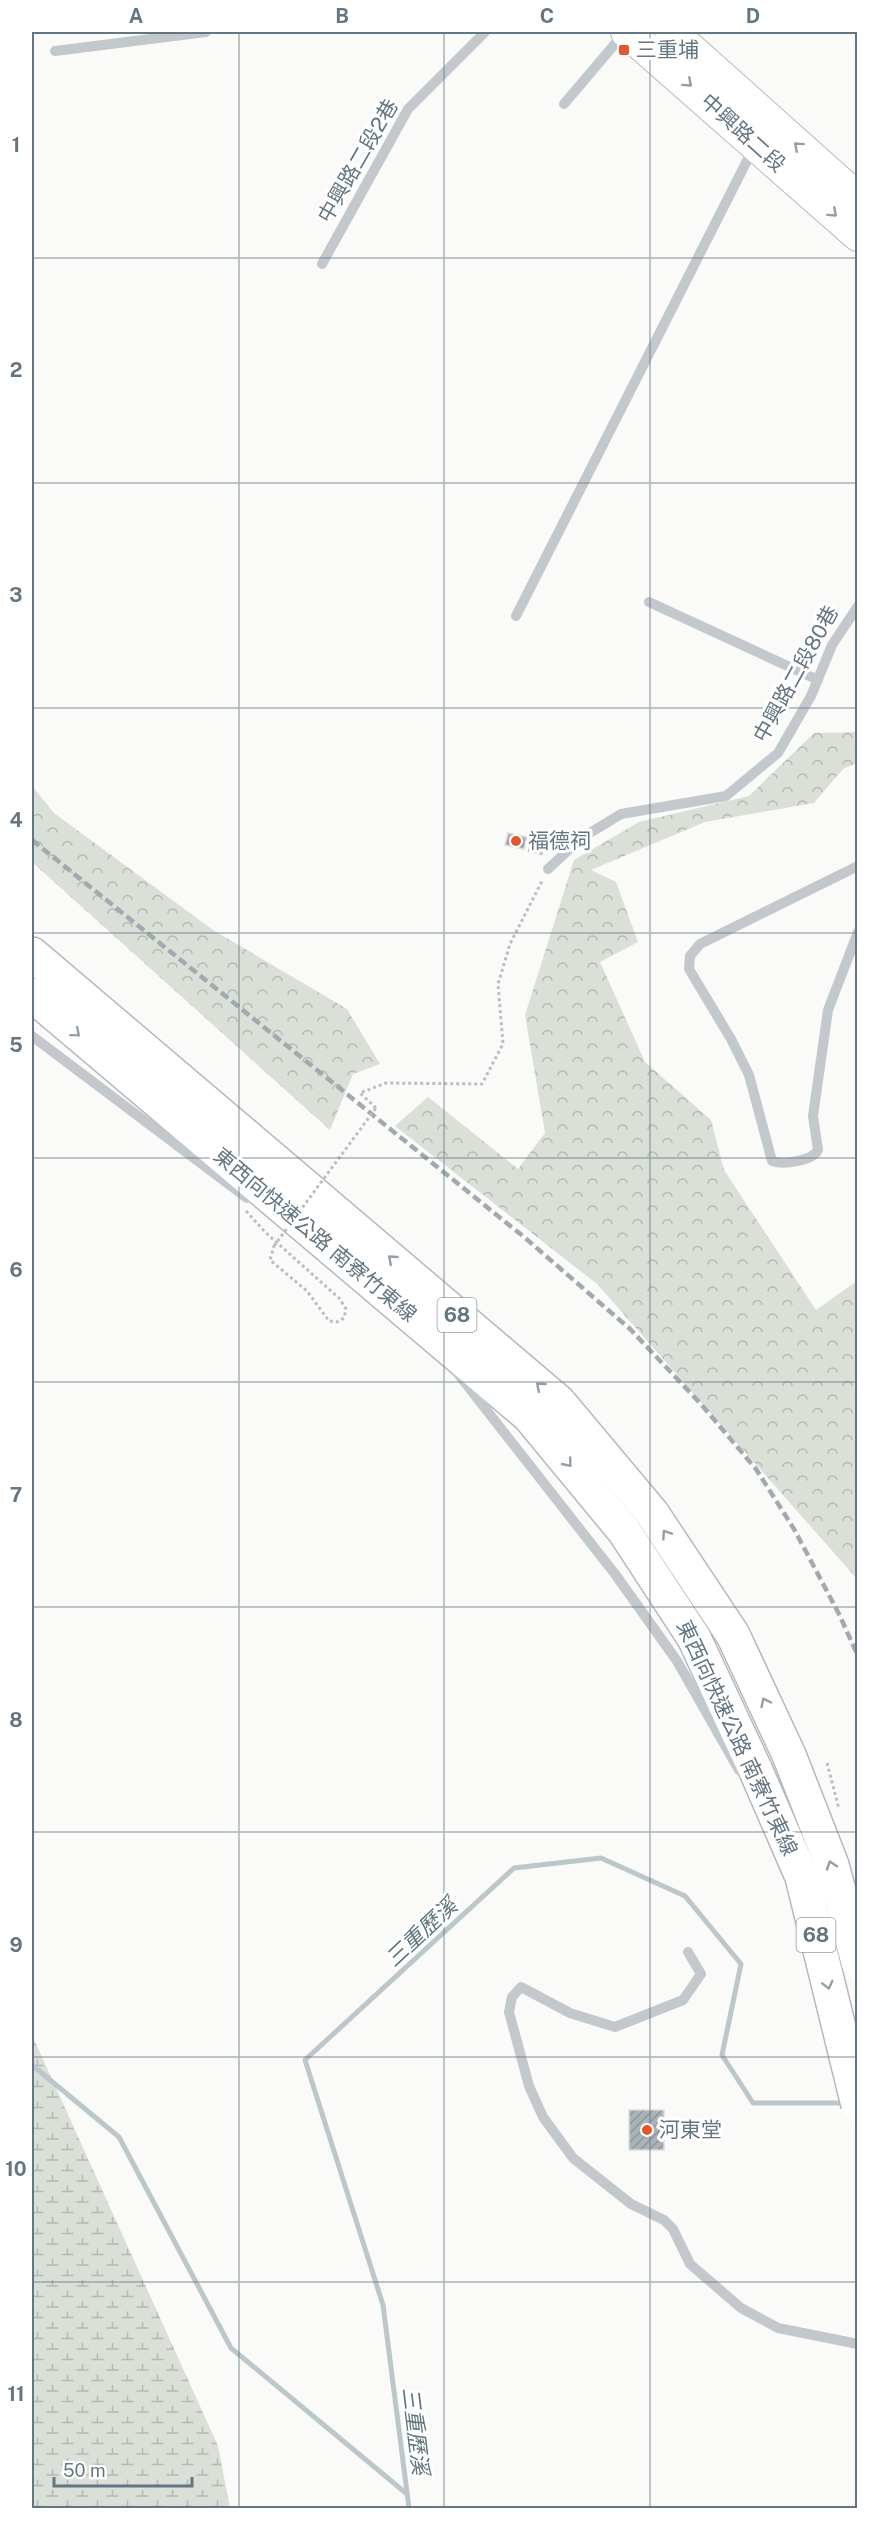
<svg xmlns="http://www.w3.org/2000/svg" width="889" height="2540" viewBox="0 0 889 2540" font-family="'Public Sans','Noto Sans TC',sans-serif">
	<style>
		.forest { fill: url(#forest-crowns) }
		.wetland { fill: url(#wetland-marsh) }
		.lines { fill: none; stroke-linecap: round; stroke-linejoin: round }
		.stream { stroke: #bbc7cb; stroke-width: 5 }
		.building { fill: url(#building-hatch); stroke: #dcdcda; stroke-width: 1.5 }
		.secondary-casing { stroke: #b3babf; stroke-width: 34 }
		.highway-casing { stroke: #b4b9bd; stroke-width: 36 }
		.path { stroke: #bbbfc2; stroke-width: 3; stroke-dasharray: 3 3; stroke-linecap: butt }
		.lane { stroke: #c3c8cc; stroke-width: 10 }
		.secondary { stroke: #fff; stroke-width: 32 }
		.highway { stroke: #fff; stroke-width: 33 }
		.rail { stroke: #a2aab0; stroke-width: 4.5; stroke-dasharray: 9 4.5; stroke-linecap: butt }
		.highway-bridge-casing { stroke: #b4b9bd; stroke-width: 36; stroke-linecap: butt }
		.path-bridge { stroke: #bbbfc2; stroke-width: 3; stroke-dasharray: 3 3; stroke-linecap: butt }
		.highway-bridge { stroke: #fff; stroke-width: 33 }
		.oneway { stroke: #939fa8 }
		.grid { fill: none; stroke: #657683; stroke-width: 1.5; stroke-opacity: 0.55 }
		.poi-dot { fill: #e4572e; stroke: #fff; stroke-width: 2 }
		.labels { text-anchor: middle; stroke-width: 6; stroke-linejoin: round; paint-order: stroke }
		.shield { fill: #fff; stroke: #939fa8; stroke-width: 1.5 }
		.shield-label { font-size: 20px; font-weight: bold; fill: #657683 }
		.poi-label { font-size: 21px; fill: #657683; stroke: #fff; text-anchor: start }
		.street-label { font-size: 21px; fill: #657683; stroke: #fff }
		.water-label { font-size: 22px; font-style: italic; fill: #60757c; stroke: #fff }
		.neatline { fill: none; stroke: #657683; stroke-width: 2 }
		.grid-label { font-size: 20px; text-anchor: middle; font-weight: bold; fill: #657683 }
	</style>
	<defs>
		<pattern id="forest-crowns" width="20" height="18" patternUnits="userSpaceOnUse" patternTransform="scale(1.5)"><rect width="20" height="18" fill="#dadfd7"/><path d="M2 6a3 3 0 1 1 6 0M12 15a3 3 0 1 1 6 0" fill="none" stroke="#b4b9b4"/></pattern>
		<pattern id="wetland-marsh" width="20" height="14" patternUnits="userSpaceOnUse" patternTransform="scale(1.5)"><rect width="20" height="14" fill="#dadfd7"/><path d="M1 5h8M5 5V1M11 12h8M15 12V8" fill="none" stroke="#b4b9b4"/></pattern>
		<pattern id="building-hatch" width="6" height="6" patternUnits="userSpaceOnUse" patternTransform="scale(1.5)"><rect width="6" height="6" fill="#aab3b9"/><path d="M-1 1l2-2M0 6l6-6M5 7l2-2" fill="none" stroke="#8e969c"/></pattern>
	</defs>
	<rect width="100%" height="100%" fill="#fafaf8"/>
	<!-- forest -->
	<g class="forest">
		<polygon points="857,732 857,763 843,769 814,803 705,822 591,870 616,882 638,942 600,962 645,1062 711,1120 724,1170 816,1310 857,1281 857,1579 597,1284 395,1126 428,1097 518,1169 545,1133 525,1015 574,860 639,822 749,796 814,733"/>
		<polygon points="32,786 54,813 213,930 347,1009 380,1064 353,1074 330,1130 32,862"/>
	</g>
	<!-- wetland -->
	<polygon class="wetland" points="32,2035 218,2446 230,2508 32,2508"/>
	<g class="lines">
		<!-- stream -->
		<g class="stream">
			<polyline points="32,2065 119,2137 231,2348 407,2494"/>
			<polyline points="409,2508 383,2305 305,2060 514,1868 601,1858 685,1896 741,1964 722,2055 753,2103 847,2103"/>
		</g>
	</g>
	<!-- building -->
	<g class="building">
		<polygon points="508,833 527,837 524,849 505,845"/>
		<rect x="629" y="2110" width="35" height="40"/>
	</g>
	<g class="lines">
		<!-- secondary casing -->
		<g class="secondary-casing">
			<g id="secondary">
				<polyline points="627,32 858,235"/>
				<polyline points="671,32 858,199"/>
			</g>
		</g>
		<!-- highway casing -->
		<g class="highway-casing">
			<g id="highway">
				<polyline points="32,954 559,1402 652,1513 733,1635 789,1755"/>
				<polyline points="32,995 529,1416 624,1531 694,1638 756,1771"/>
			</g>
		</g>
		<!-- path -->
		<g class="path">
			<polyline points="528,850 543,854"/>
			<polyline points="376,1108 360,1093 386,1083 482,1084 503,1044 498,984 510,944 542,881"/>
			<polyline points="246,1211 265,1232 339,1298 346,1309 344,1318 337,1322 329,1321 307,1291 270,1260 274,1246"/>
			<polyline points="827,1763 839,1809"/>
		</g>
		<!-- lane -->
		<g class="lane">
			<polyline points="55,51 206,32"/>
			<polyline points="564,104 625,32"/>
			<polyline points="322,264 408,109 485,32"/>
			<polyline points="649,602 818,680"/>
			<polyline points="516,616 754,147"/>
			<path d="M858 866 700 944 690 956 689 969 731 1039 749 1075 772 1161C784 1165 812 1161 818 1150L813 1116 828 1010 858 932"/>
			<polyline points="548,869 580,839 621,814 726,796 778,753 811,696 832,645 858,606"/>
			<polyline points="32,1036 247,1198"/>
			<polyline points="459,1375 615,1574 677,1661 739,1770"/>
			<polyline points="688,1952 701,1974 683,2000 615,2027 570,2013 521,1987 512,1997 509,2012 529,2086 543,2117 573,2158 631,2204 664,2220 673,2229 690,2264 741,2308 778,2328 858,2344"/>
		</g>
		<!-- secondary -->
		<use href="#secondary" class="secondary"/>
		<!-- highway -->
		<use href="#highway" class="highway"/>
		<!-- rail -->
		<polyline class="rail" points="32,840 524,1237 630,1329 700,1403 756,1469 794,1529 839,1614 858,1656"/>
		<!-- highway-bridge casing -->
		<g class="highway-bridge-casing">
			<g id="highway-bridge">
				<polyline points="789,1755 832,1865 858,1962"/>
				<polyline points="756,1771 802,1877 858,2105"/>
			</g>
		</g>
		<!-- path-bridge -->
		<polyline class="path-bridge" points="274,1246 376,1108"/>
		<!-- highway-bridge -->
		<use href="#highway-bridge" class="highway-bridge"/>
	</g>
	<!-- one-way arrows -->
	<defs><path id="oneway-chevron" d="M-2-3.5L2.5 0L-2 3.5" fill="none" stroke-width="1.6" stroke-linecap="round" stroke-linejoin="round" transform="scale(1.5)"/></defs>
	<g class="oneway">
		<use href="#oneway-chevron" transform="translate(688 83) rotate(42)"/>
		<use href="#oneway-chevron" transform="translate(798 146) rotate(-138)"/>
		<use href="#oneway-chevron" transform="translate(833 213) rotate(42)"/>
		<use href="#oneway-chevron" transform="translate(76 1033) rotate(40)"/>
		<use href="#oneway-chevron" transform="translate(392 1259) rotate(-139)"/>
		<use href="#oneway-chevron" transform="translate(540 1386) rotate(-139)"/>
		<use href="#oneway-chevron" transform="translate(568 1463) rotate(51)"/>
		<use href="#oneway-chevron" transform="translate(666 1534) rotate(-124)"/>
		<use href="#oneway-chevron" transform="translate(765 1702) rotate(-115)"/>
		<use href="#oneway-chevron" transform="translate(831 1865) rotate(-108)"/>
		<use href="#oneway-chevron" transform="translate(828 1985) rotate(76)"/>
	</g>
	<!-- grid -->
	<path class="grid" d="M239 32V2508M444 32V2508M650 32V2508M32 258H858M32 483H858M32 708H858M32 933H858M32 1158H858M32 1382H858M32 1607H858M32 1832H858M32 2057H858M32 2282H858"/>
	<!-- markers -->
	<g class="poi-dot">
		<rect x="618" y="44" width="12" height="12" rx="3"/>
		<circle cx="516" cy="841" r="6"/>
		<circle cx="647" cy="2130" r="6"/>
	</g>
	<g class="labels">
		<!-- shield labels -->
		<g class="shield">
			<rect x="437.5" y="1298" width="39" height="34" rx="4.5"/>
			<rect x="796.5" y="1918" width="39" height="34" rx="4.5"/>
		</g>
		<g class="shield-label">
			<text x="457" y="1322">68</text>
			<text x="816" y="1942">68</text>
		</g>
		<!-- poi labels -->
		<g class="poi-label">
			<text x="636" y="57">三重埔</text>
			<text x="528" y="848">福德祠</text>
			<text x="659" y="2137">河東堂</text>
		</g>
		<!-- street labels -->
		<g class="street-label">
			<text transform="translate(743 133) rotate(42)" y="7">中興路二段</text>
			<text transform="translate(358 161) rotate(-60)" y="7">中興路二段2巷</text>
			<text transform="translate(796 674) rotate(-61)" y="7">中興路二段80巷</text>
			<text transform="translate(315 1235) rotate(40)" y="7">東西向快速公路 南寮竹東線</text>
			<text transform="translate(737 1738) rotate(65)" y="7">東西向快速公路 南寮竹東線</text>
		</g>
		<!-- water labels -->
		<g class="water-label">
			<text transform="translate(421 1932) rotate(-43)" y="8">三重歷溪</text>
			<text transform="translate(416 2431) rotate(83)" y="8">三重歷溪</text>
		</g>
	</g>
	<!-- border -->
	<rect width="889" height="2540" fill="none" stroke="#ffffff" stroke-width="66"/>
	<!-- scale -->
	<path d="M54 2477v9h138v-9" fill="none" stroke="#657683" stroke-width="3"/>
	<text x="63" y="2477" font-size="18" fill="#657683" stroke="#ffffff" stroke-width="4.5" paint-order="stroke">50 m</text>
	<rect x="33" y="33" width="823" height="2474" class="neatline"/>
	<g class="grid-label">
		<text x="136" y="23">A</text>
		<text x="342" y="23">B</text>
		<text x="547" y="23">C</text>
		<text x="753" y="23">D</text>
		<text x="16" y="152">1</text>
		<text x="16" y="377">2</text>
		<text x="16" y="602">3</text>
		<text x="16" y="827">4</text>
		<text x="16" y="1052">5</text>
		<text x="16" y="1277">6</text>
		<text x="16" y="1502">7</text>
		<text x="16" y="1727">8</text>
		<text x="16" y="1952">9</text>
		<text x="16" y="2176">10</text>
		<text x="16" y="2401">11</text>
	</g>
</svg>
